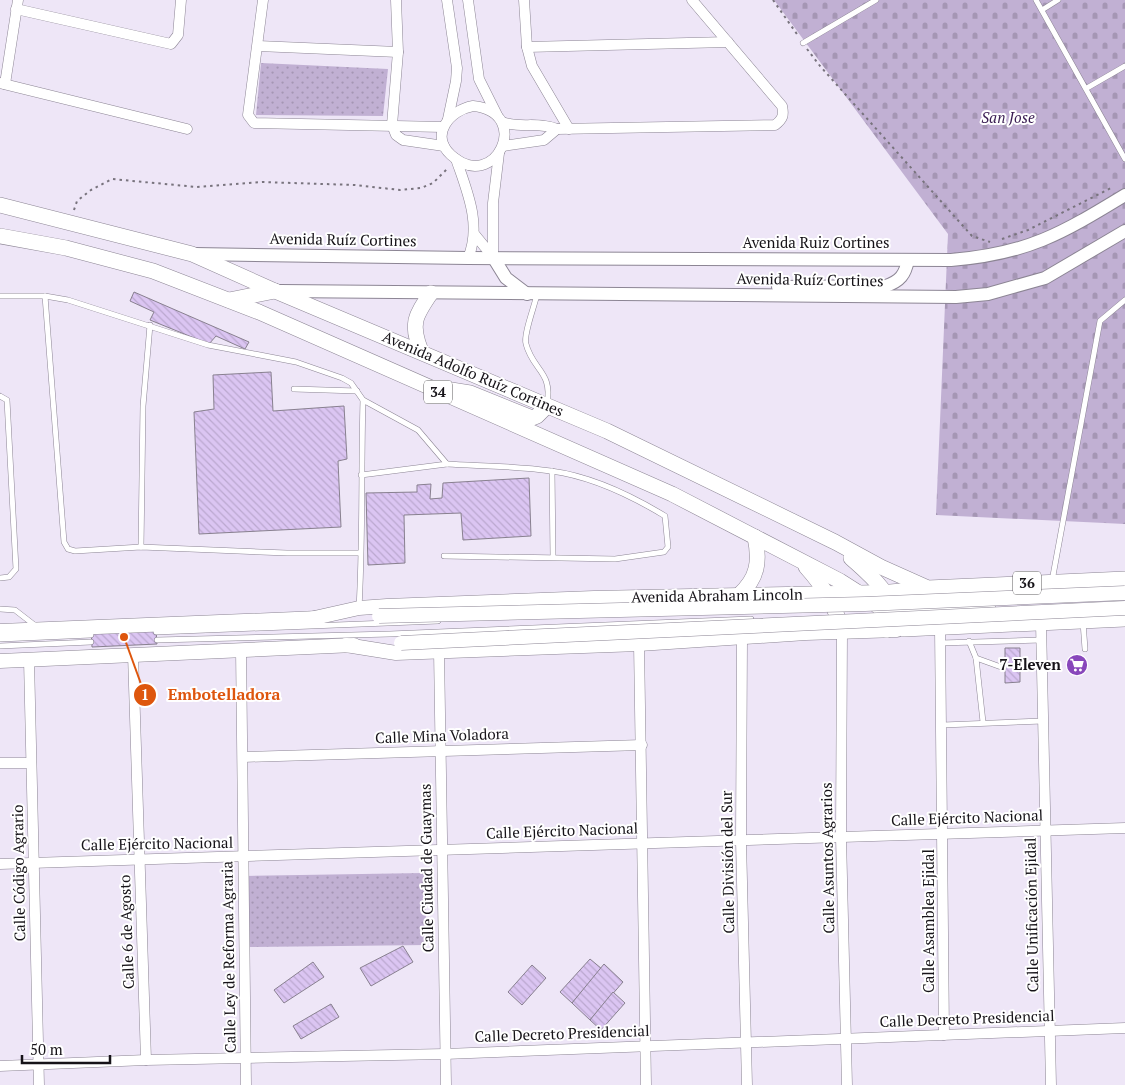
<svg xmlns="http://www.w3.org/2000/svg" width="1125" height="1085" viewBox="0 0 1125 1085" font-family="'PT Serif',serif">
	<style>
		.cemetery { fill: url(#cemetery-stones) }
		.park { fill: url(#park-dots) }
		.building { fill: url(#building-back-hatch); stroke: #88808f }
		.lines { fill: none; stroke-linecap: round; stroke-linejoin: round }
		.service-casing { stroke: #8c8594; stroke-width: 6 }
		.minor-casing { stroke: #8c8594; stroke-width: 11 }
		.tertiary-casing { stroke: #8c8594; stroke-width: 14 }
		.secondary-casing { stroke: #8c8594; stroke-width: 15 }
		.primary-casing { stroke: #8c8594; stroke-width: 16 }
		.path { stroke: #78737d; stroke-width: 2; stroke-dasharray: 2.5 4; stroke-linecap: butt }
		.service { stroke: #fff; stroke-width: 5 }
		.minor { stroke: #fff; stroke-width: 10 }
		.tertiary { stroke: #fff; stroke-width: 12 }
		.secondary { stroke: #fff; stroke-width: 14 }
		.primary { stroke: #fff; stroke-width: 15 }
		.secondary-bridge-casing { stroke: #8c8594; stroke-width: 15; stroke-linecap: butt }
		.secondary-bridge { stroke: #fff; stroke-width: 14 }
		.labels { text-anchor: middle; stroke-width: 4; stroke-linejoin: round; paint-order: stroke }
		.shield { fill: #fff; stroke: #5c5a5d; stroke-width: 1 }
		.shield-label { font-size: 14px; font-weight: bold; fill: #161318 }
		.park-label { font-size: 15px; font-style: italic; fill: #3a1d52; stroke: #fff }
		.street-label { font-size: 15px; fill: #161318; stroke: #fff }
		.poi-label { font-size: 15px; font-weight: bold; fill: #161318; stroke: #fff; text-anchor: end }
		.leader { fill: none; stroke: #de560d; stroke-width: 2 }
		.callout-dot { fill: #de560d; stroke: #fff; stroke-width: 2 }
		.mark-label { font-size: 15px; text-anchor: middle; font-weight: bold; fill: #fff }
		.callout-label { font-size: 16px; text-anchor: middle; font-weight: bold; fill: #de560d; stroke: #fff; stroke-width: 4; stroke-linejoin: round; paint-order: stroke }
	</style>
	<defs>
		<pattern id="cemetery-stones" width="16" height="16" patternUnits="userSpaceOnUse" patternTransform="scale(1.25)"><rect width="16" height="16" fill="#c1b0d3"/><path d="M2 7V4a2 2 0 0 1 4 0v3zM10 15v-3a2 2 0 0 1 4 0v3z" fill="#a596b4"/></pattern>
		<pattern id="park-dots" width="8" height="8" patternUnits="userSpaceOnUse" patternTransform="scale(1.25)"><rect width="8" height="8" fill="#c1b0d3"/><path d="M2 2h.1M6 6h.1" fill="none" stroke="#a596b4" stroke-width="1.8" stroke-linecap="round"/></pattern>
		<pattern id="building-back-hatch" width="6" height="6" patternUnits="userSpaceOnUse" patternTransform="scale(1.25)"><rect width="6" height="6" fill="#dbc5f2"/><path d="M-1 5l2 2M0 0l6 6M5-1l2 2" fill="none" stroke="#bba8cf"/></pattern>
	</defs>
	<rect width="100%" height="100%" fill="#eee6f7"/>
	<!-- cemetery -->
	<polygon class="cemetery" points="774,0 1125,0 1125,524 936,515 948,234"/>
	<!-- park -->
	<g class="park">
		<polygon points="261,63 388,69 383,116 256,115"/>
		<polygon points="424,873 427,945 247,947 245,876"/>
	</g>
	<!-- building -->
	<g class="building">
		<polygon points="134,292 249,342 245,349 216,336 209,344 150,320 154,312 130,301"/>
		<polygon points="271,372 273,411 344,406 347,459 338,461 341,527 199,534 194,412 214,409 213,375"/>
		<polygon points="529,478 531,536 463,540 461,513 404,515 405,563 368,565 366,493 417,492 417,485 431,484 430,499 442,498 443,483"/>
		<polygon points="156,629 157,644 92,647 91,631"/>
		<polygon points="1005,648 1020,648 1020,682 1005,683"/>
		<polygon points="403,946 413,962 371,986 360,968"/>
		<polygon points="590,959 602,969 572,1003 560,992"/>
		<polygon points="313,962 324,977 284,1003 274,990"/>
		<polygon points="604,964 623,982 590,1020 572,1003"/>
		<polygon points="532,965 546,978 522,1005 508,992"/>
		<polygon points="613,992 625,1003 601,1030 590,1020"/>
		<polygon points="331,1004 339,1017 301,1039 293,1026"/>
	</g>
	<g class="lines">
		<!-- service casing -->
		<g class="service-casing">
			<g id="service">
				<polyline points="1036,0 1125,159"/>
				<polyline points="1042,10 1058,0"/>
				<polyline points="803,43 876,0"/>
				<polyline points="1087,88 1125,66"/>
				<path d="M537 294C535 305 523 335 526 344 533 371 553 371 547 405"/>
				<polyline points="0,296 45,296"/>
				<polyline points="294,389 357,391"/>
				<polyline points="0,396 7,400 16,569 9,577 0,578"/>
				<polyline points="552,471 553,556"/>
				<polyline points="141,547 143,406 150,325"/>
				<polyline points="360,553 287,553 141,547 75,551 68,549 64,542 45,296 68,300 208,345 296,362 342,378 351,383 363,400"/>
				<path d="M444 556 615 559 664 552 668 547 665 516C632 496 590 476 551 471 517 466 482 466 447 464"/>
				<polyline points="1052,581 1100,321 1125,300"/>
				<path d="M359 608C363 539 361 469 363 400L418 430 447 464 361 475"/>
				<polyline points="0,609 15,610 37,627"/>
				<polyline points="894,612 993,605"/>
				<polyline points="1083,622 1085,649"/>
				<polyline points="156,632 438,621"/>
				<polyline points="0,639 91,635"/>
				<polyline points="157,640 390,634 751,619"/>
				<polyline points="969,641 976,658 983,722"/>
				<polyline points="940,643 1041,640"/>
				<polyline points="0,646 91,642"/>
				<polyline points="976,658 1001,667"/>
				<polyline points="943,725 1043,721"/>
			</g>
		</g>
		<!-- minor casing -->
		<g class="minor-casing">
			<g id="minor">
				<polyline points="263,0 248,115 254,123 443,127"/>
				<polyline points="396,0 398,52 392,125 396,135 403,140 444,146"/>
				<polyline points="447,0 457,68 456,81 448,119"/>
				<polyline points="468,0 479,79 497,115"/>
				<polyline points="524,0 527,47 532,66 569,129"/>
				<polyline points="16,9 171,44 178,35 181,0"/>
				<polyline points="258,46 398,52"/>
				<polyline points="527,47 728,42"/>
				<polyline points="0,83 187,129"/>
				<polyline points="5,84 18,0"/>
				<path d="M473 106C534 112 495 195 451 155 429 135 450 110 473 106Z"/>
				<path d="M502 122C521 129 536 121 557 129L775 125C783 119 784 115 782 106L692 0"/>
				<polyline points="503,146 544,140 557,129"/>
				<path d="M456 159C467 191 482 225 468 258"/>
				<polyline points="475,235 493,257"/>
				<polyline points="493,257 493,203 499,153"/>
				<polyline points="1041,623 1051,1085"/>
				<polyline points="940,628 944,1035"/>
				<polyline points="842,631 841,837 847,1085"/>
				<polyline points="742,638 741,841 747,1085"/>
				<polyline points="639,644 646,1085"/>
				<polyline points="241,649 246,1085"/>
				<polyline points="439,651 446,1085"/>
				<polyline points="133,654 146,1060"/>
				<polyline points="29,660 39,1085"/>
				<polyline points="243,757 642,745"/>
				<polyline points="0,763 31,763"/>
				<polyline points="0,864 1125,828"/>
				<polyline points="0,1066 146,1060 445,1054 1125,1028"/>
			</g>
		</g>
		<!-- tertiary casing -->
		<g class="tertiary-casing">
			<g id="tertiary">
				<path d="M194 254 468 258 951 260C1027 254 1061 234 1125 195"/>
				<polyline points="493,257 506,278 527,294"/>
				<path d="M778 287 886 286C900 281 905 275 908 260"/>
				<polyline points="280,291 956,297 988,294 1045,278 1125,231"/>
			</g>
		</g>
		<!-- secondary casing -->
		<g class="secondary-casing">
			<g id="secondary">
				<polyline points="310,619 359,608 387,606 594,598 885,592 928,588"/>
				<polyline points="0,631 319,618"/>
				<polyline points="346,645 396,653 639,644 806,633 897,630"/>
				<polyline points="0,661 354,645"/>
			</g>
		</g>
		<!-- primary casing -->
		<g class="primary-casing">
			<g id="primary">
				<polyline points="0,205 192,254 275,291 607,431 835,542 881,567 928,588 1125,579"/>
				<polyline points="0,236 66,248 153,271 259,312 672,494 840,581 873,602 904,629 1125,619"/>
				<polyline points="229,300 275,291"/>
				<path d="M421 351C410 324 415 316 431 293"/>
				<polyline points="445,389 470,393 532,418 537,416 547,406"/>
				<path d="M851 558C870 575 894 594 894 621L887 630"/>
				<path d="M806 567C824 587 835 605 842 631"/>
				<path d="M739 595C758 578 760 561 755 537"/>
			</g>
		</g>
		<!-- path -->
		<g class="path">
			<polyline points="773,0 799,37"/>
			<polyline points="807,49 820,66 972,236 990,242"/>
			<polyline points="74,210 77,201 91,190 112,179 197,187 262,182 355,185 400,190 421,188 433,183 448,168"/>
			<polyline points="1002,239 1028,230 1113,187"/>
		</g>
		<!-- service -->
		<use href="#service" class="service"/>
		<!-- minor -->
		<use href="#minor" class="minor"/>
		<!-- tertiary -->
		<use href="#tertiary" class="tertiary"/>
		<!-- secondary -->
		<use href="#secondary" class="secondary"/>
		<!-- primary -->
		<use href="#primary" class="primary"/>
		<!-- secondary-bridge casing -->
		<g class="secondary-bridge-casing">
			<g id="secondary-bridge">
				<polyline points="379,616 865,604 1125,593"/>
				<polyline points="401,643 1125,608"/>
			</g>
		</g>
		<!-- secondary-bridge -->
		<use href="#secondary-bridge" class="secondary-bridge"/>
	</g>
	<!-- icons -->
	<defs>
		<g id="supermarket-disc" transform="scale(1.125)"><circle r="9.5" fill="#8847bb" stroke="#fff"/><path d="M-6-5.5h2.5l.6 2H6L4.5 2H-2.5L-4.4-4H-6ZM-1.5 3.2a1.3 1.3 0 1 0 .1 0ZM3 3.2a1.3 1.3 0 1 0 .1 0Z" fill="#fff"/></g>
	</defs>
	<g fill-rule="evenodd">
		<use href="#supermarket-disc" x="1077" y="665"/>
	</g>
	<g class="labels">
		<!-- shield labels -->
		<g class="shield">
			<rect x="424" y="380.5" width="28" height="23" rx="4"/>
			<rect x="1013" y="571.5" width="28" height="23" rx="4"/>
		</g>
		<g class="shield-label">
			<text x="438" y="397">34</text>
			<text x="1027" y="588">36</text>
		</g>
		<!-- park labels -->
		<g class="park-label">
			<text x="1008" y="123">San Jose</text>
		</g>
		<!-- street labels -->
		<g class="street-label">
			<text transform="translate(343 240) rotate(1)" y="5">Avenida Ruíz Cortines</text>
			<text x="816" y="248">Avenida Ruiz Cortines</text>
			<text transform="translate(810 280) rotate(1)" y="5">Avenida Ruíz Cortines</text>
			<text transform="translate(473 374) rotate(23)" y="5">Avenida Adolfo Ruíz Cortines</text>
			<text transform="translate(717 596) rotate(-1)" y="5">Avenida Abraham Lincoln</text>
			<text transform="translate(442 736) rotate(-2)" y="5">Calle Mina Voladora</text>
			<text transform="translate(967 818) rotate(-2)" y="5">Calle Ejército Nacional</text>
			<text transform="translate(562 831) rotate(-2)" y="5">Calle Ejército Nacional</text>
			<text transform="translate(157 844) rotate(-1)" y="5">Calle Ejército Nacional</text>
			<text transform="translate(828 858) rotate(-91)" y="5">Calle Asuntos Agrarios</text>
			<text transform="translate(728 862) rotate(-91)" y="5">Calle División del Sur</text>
			<text transform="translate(427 868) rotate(-91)" y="5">Calle Ciudad de Guaymas</text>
			<text transform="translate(19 873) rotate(-91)" y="5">Calle Código Agrario</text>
			<text transform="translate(1032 915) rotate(-91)" y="5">Calle Unificación Ejidal</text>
			<text transform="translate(929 921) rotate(-90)" y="5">Calle Asamblea Ejidal</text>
			<text transform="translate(127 932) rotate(-92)" y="5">Calle 6 de Agosto</text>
			<text transform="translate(229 957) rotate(-91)" y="5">Calle Ley de Reforma Agraria</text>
			<text transform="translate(967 1019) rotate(-2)" y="5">Calle Decreto Presidencial</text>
			<text transform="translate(562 1034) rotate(-2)" y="5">Calle Decreto Presidencial</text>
		</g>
		<!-- poi labels -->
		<g class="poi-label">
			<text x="1061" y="670">7-Eleven</text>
		</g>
	</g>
	<!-- callouts -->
	<path class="leader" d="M124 637L145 695"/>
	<g class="callout-dot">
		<circle cx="124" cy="637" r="5"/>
		<circle cx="145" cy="695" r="12"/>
	</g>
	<g class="mark-label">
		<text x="145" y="700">1</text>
	</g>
	<g class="callout-label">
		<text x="224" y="700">Embotelladora</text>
	</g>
	<!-- scale -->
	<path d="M22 1055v8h88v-8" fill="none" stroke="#161318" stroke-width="2.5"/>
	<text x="30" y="1055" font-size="15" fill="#161318" stroke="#ffffff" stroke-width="4" paint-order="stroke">50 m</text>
</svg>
